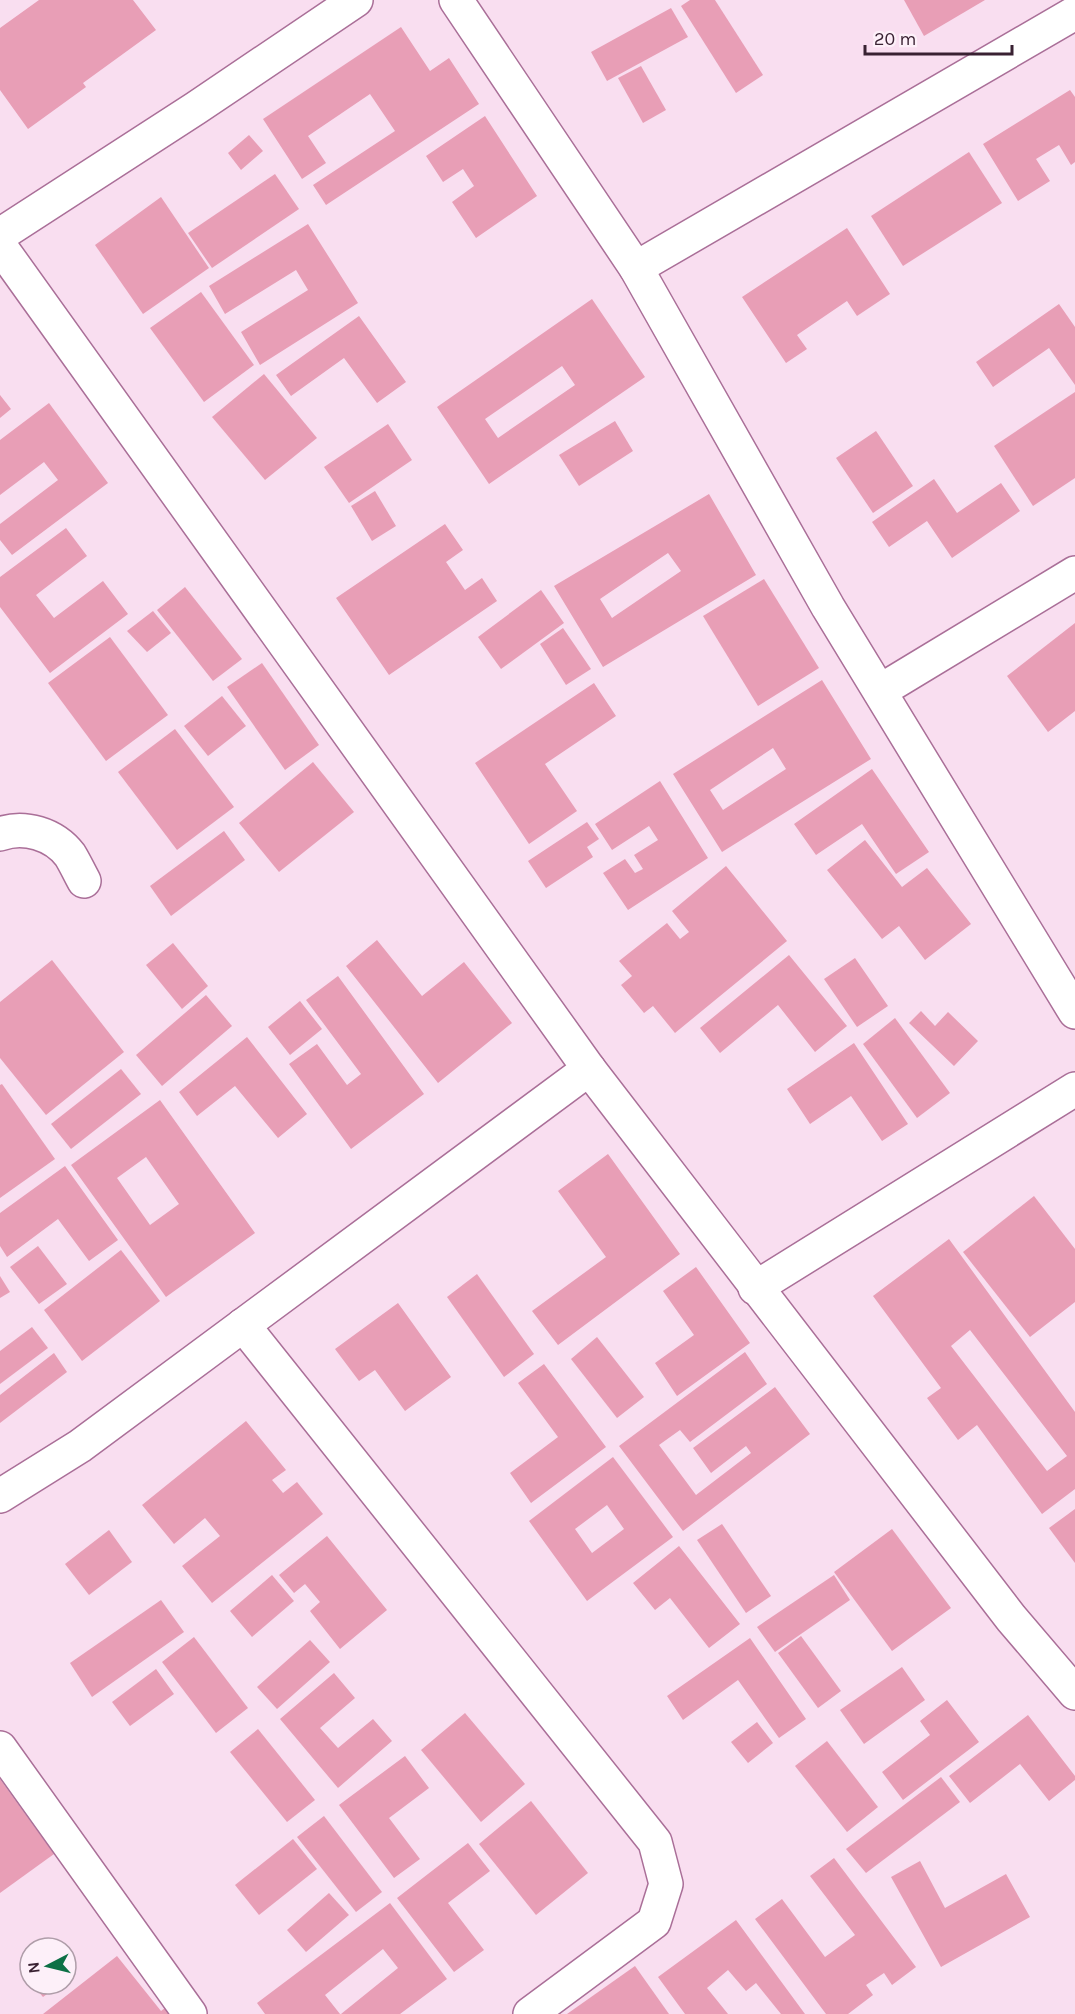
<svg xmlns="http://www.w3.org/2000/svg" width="1075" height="2014" viewBox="0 0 1075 2014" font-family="Karla,sans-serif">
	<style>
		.building { fill: #e89eb6; fill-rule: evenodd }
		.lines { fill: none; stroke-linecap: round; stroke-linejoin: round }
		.street-casing { stroke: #aa6f98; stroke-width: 36 }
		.street { stroke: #fff; stroke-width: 33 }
	</style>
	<rect width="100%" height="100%" fill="#f9def0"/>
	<!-- building -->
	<g class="building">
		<polygon points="39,0 133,0 156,30 83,83 86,87 28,129 0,90 0,28"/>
		<polygon points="690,0 715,0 763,75 736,93 681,6"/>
		<polygon points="904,0 985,0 924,36"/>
		<polygon points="671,8 688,37 607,81 591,52"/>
		<polygon points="401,27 430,71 449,58 479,104 326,205 313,185 395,131 370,94 308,136 326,163 302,179 263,119"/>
		<polygon points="641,66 666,110 643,123 618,78"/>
		<polygon points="1070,90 1075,97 1075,162 1071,165 1059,145 1036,159 1050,181 1018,201 983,144"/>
		<polygon points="485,116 537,196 476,238 452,202 474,186 463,169 443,182 426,156"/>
		<polygon points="249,135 263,151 241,170 228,153"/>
		<polygon points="969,152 1002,203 903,266 871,216"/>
		<polygon points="275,174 299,209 212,268 188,233"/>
		<polygon points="161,197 209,268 143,314 95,245"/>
		<polygon points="308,224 358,303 260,365 241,332 308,290 296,270 225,314 209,286"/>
		<polygon points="847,228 890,294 857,316 847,301 797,335 807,349 786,363 742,297"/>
		<polygon points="201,292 254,365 204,402 150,328"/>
		<path d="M592 299 645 377 489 484 437 407ZM562 366 575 385 498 438 485 419Z"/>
		<polygon points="1059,304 1075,327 1075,385 1049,348 993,387 976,362"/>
		<polygon points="359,316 406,382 377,403 344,358 291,396 276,375"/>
		<polygon points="264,374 317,438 265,480 212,417"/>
		<polygon points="1075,392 1075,478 1033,506 994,446"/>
		<polygon points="0,395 11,409 0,418"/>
		<polygon points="49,403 108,483 12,555 0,540 0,524 58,480 44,462 0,495 0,440"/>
		<polygon points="615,421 633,451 579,486 559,455"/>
		<polygon points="388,424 412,460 349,503 324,467"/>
		<polygon points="876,431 913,486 873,513 836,458"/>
		<polygon points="934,479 957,513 1001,483 1020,511 952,558 927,521 889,547 872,522"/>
		<polygon points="375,491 396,526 372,541 351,506"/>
		<path d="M709 494 756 575 603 667 554 586ZM668 553 681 571 612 618 600 599Z"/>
		<polygon points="445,524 463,550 446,562 465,590 482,578 497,601 389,675 336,598"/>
		<polygon points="66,528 87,556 36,595 54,618 103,581 128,614 50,673 0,607 0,577"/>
		<polygon points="764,579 819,668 758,706 703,616"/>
		<polygon points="185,587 242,659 213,681 157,610"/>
		<polygon points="541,590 564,623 501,669 478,637"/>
		<polygon points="153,611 171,633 147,652 127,631"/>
		<polygon points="1075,623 1075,711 1048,732 1007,676"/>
		<polygon points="563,628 591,669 566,685 540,644"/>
		<polygon points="110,637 168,715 106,761 48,683"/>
		<polygon points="262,663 319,745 285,770 227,687"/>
		<path d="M822 680 871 759 722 852 673 774ZM773 748 786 769 723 810 710 790Z"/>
		<polygon points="594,683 616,716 545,764 577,811 529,844 475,763"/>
		<polygon points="222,696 246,726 208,756 184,726"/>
		<polygon points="175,729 234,807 177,850 118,772"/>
		<polygon points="313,762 354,812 279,872 239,823"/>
		<polygon points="872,769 929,852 896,874 862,824 816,855 794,824"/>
		<polygon points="660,781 708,858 628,910 603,873 625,859 635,873 643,869 634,855 658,840 649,826 612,850 595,824"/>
		<polygon points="587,822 599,839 587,847 593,857 546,888 528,861"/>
		<polygon points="224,831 245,860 171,916 150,886"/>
		<polygon points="865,840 902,887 927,868 971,924 925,960 899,926 882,939 827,870"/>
		<polygon points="726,866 787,941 675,1033 653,1006 644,1013 621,985 632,976 619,961 667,923 680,939 689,932 672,911"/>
		<polygon points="377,940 422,996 464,962 512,1023 438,1083 346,966"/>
		<polygon points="173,943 208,986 182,1009 146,965"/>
		<polygon points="789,955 847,1026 815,1052 778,1005 720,1053 700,1028"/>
		<polygon points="855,958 888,1006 857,1027 824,979"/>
		<polygon points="52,960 124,1052 46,1115 0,1058 0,1002"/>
		<polygon points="338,976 424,1094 351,1149 289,1064 317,1044 347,1085 361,1074 306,1000"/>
		<polygon points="206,995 232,1026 162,1086 136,1055"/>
		<polygon points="300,1001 322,1029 290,1055 268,1027"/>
		<polygon points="921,1011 935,1026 948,1012 978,1041 954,1066 909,1023"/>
		<polygon points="895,1018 950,1093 917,1118 863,1044"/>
		<polygon points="247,1037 307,1114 278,1138 235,1086 197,1116 179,1092"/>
		<polygon points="854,1043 908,1124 882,1141 851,1096 810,1124 787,1089"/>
		<polygon points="121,1069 141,1094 71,1149 51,1124"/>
		<polygon points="2,1084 55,1159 0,1198 0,1085"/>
		<path d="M160 1100 255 1233 166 1297 71 1165ZM146 1157 179 1204 150 1225 117 1178Z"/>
		<polygon points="608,1154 680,1254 558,1345 532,1311 606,1257 558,1191"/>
		<polygon points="65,1166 118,1240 89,1261 58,1219 7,1257 0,1246 0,1213"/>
		<polygon points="1034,1196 1075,1249 1075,1302 1030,1337 963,1252"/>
		<path d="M949 1239 1075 1412V1489L1042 1514 977 1425 958 1440 927 1398 941 1388 873 1296ZM970 1330 1067 1456 1047 1471 951 1346Z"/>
		<polygon points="38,1246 67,1284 39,1304 10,1267"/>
		<polygon points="121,1250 160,1301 82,1361 44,1310"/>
		<polygon points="696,1267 750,1343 677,1396 655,1363 694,1335 663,1291"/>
		<polygon points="477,1274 534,1354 504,1377 447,1297"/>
		<polygon points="0,1276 10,1292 0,1298"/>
		<polygon points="398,1303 451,1377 405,1411 375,1370 359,1381 335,1349"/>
		<polygon points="32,1327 48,1348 0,1384 0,1351"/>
		<polygon points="597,1337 644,1397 617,1418 571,1359"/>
		<polygon points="745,1352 767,1384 690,1442 680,1430 659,1445 696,1495 751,1453 746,1446 711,1473 693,1448 775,1387 810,1434 683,1531 619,1446"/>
		<polygon points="54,1353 67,1372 0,1423 0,1395"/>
		<polygon points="544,1364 606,1447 531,1503 510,1473 558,1437 518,1383"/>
		<polygon points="246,1421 286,1470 272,1480 283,1493 297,1482 323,1514 212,1603 182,1566 220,1536 205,1518 174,1544 142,1505"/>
		<path d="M613 1457 673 1537 587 1601 529 1521ZM607 1505 624 1529 592 1553 575 1529Z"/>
		<polygon points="1075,1509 1075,1563 1049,1528"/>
		<polygon points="722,1524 771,1596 746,1613 697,1540"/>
		<polygon points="892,1529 951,1608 892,1651 834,1572"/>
		<polygon points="109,1530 132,1562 89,1595 65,1564"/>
		<polygon points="327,1536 387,1610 340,1649 310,1611 320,1602 305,1584 294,1593 279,1575"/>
		<polygon points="679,1546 740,1624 709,1648 670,1598 655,1610 633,1583"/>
		<polygon points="272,1575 294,1601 252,1637 230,1611"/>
		<polygon points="834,1575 850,1600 775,1652 757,1627"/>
		<polygon points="161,1600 184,1632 92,1697 70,1663"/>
		<polygon points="801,1636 841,1691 818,1708 778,1653"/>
		<polygon points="194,1637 248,1708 216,1733 162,1662"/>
		<polygon points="750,1638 806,1719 779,1738 738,1680 683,1720 667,1696"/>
		<polygon points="310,1640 330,1662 277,1709 257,1687"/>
		<polygon points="902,1667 925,1700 864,1744 840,1710"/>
		<polygon points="156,1669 174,1694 130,1726 112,1702"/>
		<polygon points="334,1673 355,1698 320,1728 338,1748 373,1719 392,1741 338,1788 280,1719"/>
		<polygon points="947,1700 979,1742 903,1800 882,1772 930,1735 920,1721"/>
		<polygon points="465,1713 525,1784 481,1822 421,1750"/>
		<polygon points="1028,1715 1075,1776 1075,1780 1049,1801 1020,1764 970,1803 949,1776"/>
		<polygon points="757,1722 773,1743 748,1763 731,1742"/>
		<polygon points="258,1729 315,1800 287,1822 230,1752"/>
		<polygon points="827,1741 878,1807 847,1832 795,1766"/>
		<polygon points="405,1756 429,1788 389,1818 420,1859 394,1878 339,1805"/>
		<polygon points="941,1777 960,1802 866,1873 846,1849"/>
		<polygon points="0,1779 54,1854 0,1893"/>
		<polygon points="531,1801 588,1873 536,1915 479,1844"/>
		<polygon points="324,1816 382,1892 356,1912 297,1837"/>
		<polygon points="293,1839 317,1869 259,1915 235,1885"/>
		<polygon points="468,1843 490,1871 448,1903 484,1950 454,1972 397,1898"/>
		<polygon points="834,1858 916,1967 892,1985 884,1973 866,1985 873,1995 848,2014 826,2014 755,1919 782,1899 825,1957 855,1935 810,1876"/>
		<polygon points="920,1861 945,1908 1006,1874 1030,1917 941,1967 891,1877"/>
		<polygon points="329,1893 349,1915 306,1952 287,1930"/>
		<polygon points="390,1903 447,1979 400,2014 341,2014 398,1968 383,1949 325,1995 340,2014 265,2014 257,2003"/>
		<polygon points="736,1920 805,2014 781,2014 756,1983 746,1991 728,1970 707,1988 728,2014 685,2014 658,1977"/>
		<polygon points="117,1956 161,2011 169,2005 177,2014 43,2014"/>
		<polygon points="635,1966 669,2014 567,2014"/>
		<polygon points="32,1984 61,1984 43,1997"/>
	</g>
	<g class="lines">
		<!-- street casing -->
		<g class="street-casing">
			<g id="street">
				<polyline points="456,0 636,268 828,607 1075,1012"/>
				<polyline points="0,235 196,108 356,0"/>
				<polyline points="0,246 589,1069 1011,1618 1075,1693"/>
				<polyline points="636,268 1075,13"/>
				<polyline points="880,691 1075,573"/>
				<path d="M0 834C24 825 54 834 70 855 75 863 79 872 84 881"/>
				<polyline points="755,1288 1075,1089"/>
				<polyline points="243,1325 655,1842 666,1884 654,1922 530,2014"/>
				<polyline points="0,1496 80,1446 589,1069"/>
				<polyline points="0,1748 190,2014"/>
			</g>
		</g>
		<!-- street -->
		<use href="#street" class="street"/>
	</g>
	<!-- north arrow -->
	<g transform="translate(48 1966) rotate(263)"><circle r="28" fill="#fdf0f9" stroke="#af9da9" stroke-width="1.5"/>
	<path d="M0-4.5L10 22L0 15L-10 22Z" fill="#0d7046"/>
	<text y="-9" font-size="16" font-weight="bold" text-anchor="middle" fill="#392132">N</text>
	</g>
	<!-- scale -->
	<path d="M865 45v9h147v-9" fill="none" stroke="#392132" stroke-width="3"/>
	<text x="874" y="45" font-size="18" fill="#392132" stroke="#fdf0f9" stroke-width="4.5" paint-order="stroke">20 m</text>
</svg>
